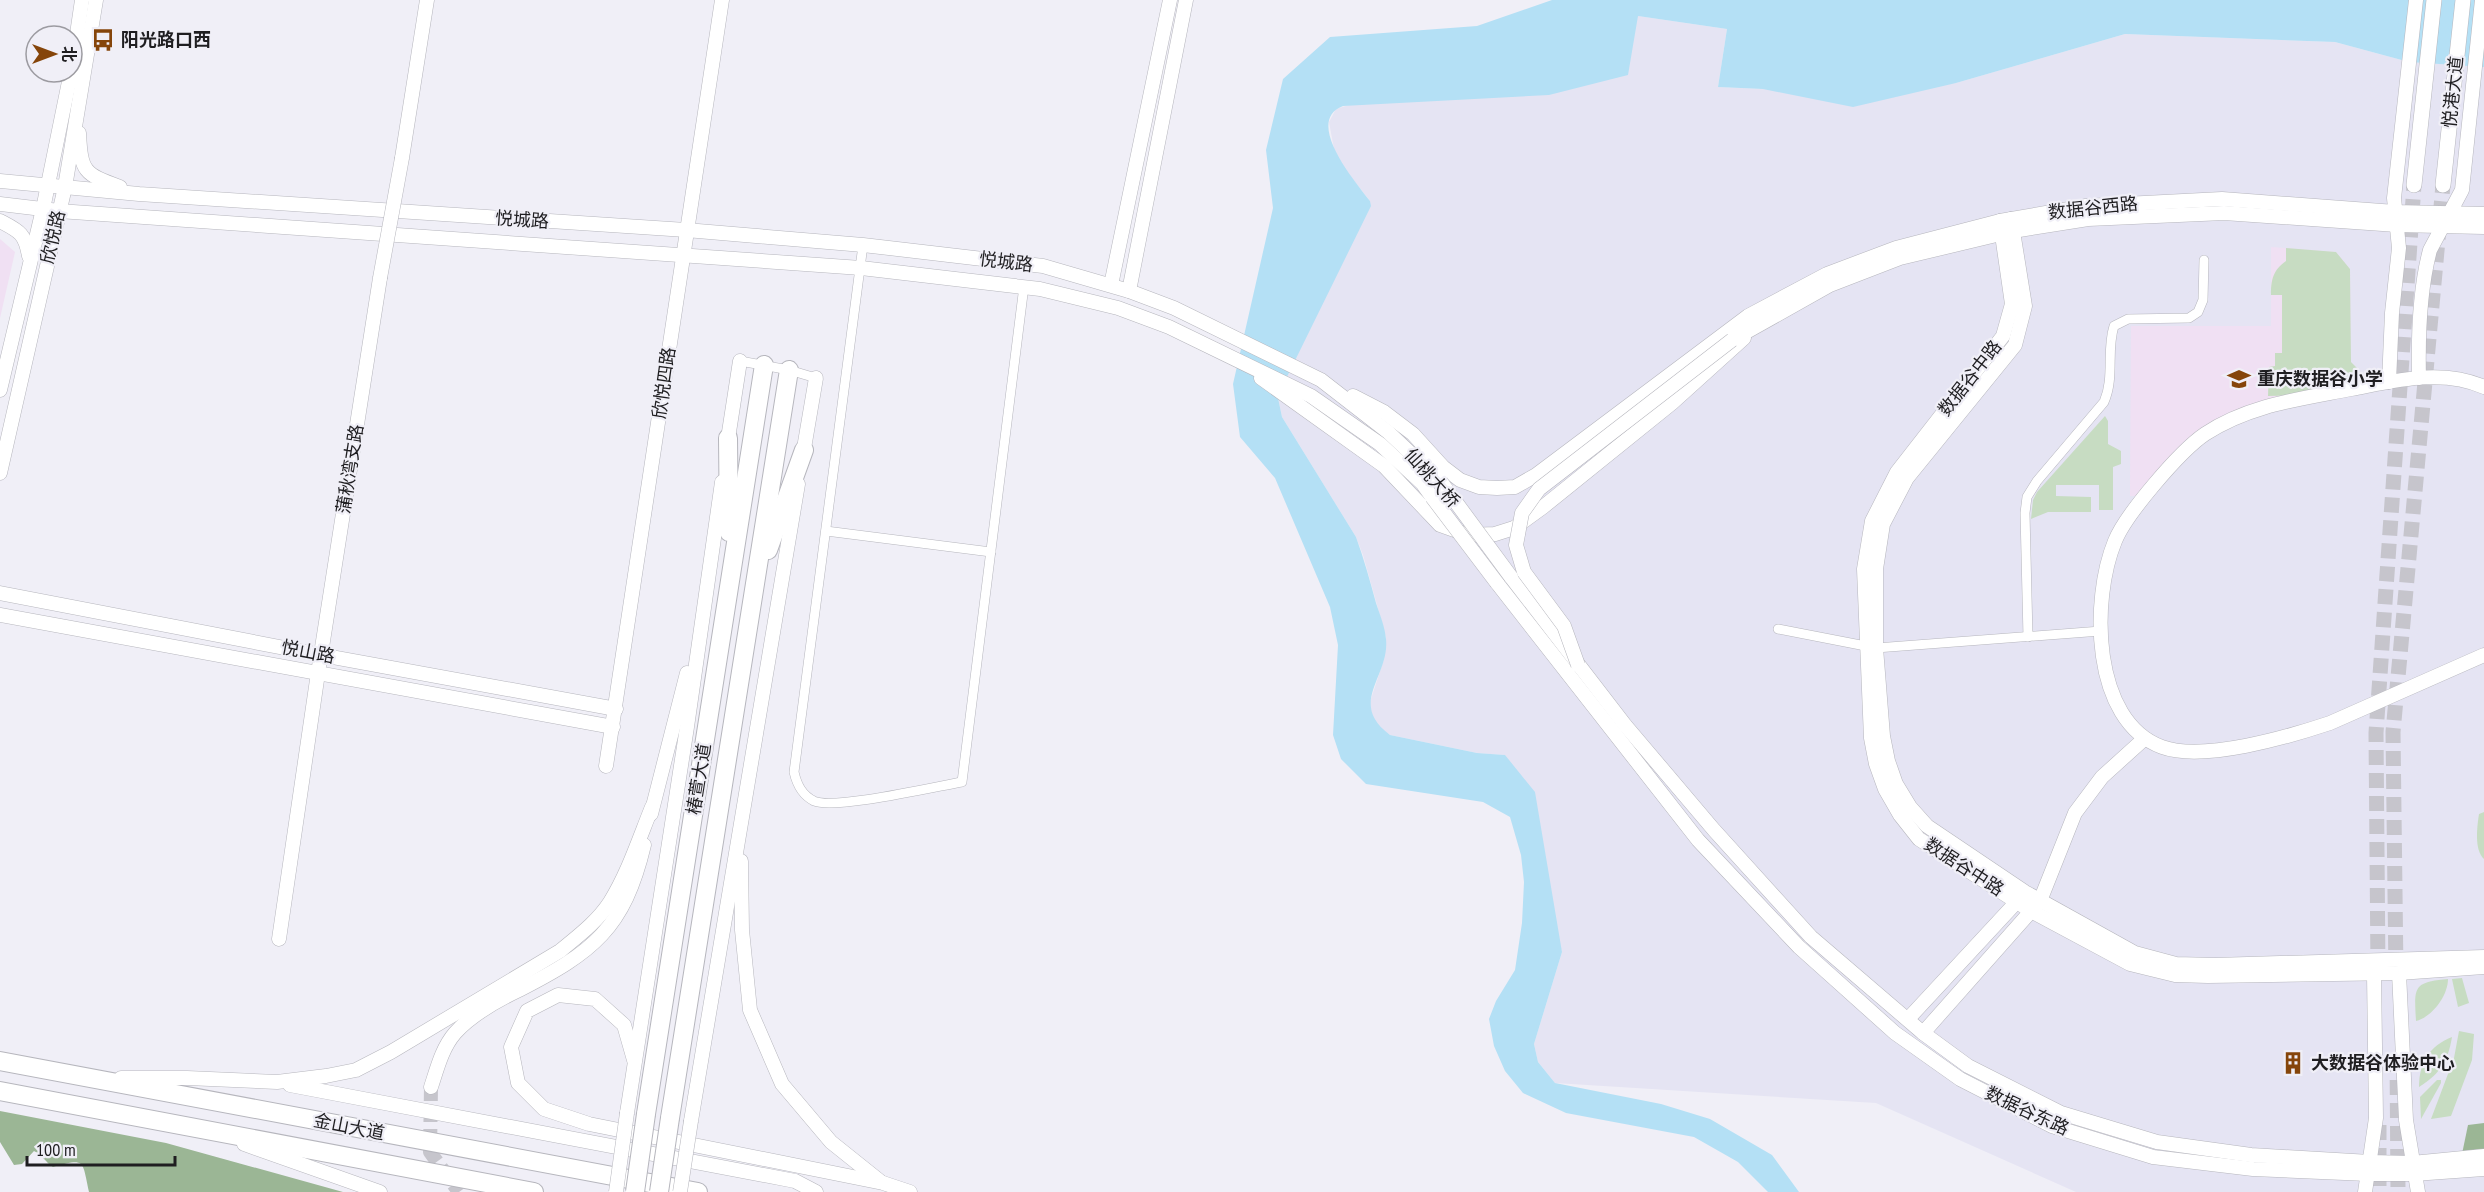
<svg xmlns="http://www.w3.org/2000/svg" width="2484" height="1192" viewBox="0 0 2484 1192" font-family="'PT Sans Narrow','Noto Sans SC',sans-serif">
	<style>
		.built { fill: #e5e4f3 }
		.education { fill: #f0e0f3 }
		.green { fill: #c7dcc2 }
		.forest { fill: #9bb695 }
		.water { fill: #b4e0f5 }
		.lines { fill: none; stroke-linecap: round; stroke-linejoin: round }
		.secondary-tunnel { stroke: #c6c5cc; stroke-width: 14; stroke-dasharray: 14 7; stroke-linecap: butt }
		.primary-tunnel { stroke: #c6c5cc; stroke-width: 15; stroke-dasharray: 15 8; stroke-linecap: butt }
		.street-casing { stroke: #b6b6bd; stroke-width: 10 }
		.secondary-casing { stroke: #b6b6bd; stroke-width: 15 }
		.primary-casing { stroke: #b6b6bd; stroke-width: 16 }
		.highway-casing { stroke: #b6b6bd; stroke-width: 20 }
		.street { stroke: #fff; stroke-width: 9 }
		.secondary { stroke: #fff; stroke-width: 14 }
		.primary { stroke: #fff; stroke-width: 15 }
		.highway { stroke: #fff; stroke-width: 18 }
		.secondary-bridge-casing { stroke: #b6b6bd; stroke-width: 15; stroke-linecap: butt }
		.highway-bridge-casing { stroke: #b6b6bd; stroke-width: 20; stroke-linecap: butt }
		.secondary-bridge { stroke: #fff; stroke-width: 14 }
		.highway-bridge { stroke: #fff; stroke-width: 18 }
		.labels { text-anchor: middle; stroke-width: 4.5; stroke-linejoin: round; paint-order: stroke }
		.poi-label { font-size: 18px; font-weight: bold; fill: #1f1e21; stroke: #f0eff7; text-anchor: start }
		.street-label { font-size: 18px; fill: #1f1e21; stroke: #f0eff7 }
	</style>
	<rect width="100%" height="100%" fill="#f0eff7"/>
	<!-- built -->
	<polygon class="built" points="1638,16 1727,29 1718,87 1763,89 1956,83 2125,34 2335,42 2409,62 2484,67 2484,1192 2076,1192 1876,1103 1555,1083 1538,1062 1534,1044 1562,952 1505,755 1477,753 1390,735 1379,727 1371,714 1370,702 1384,659 1386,637 1363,555 1356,537 1282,417 1278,398 1281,389 1370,201 1343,167 1334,149 1329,122 1336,109"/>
	<!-- education -->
	<g class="education">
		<polygon points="0,239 15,252 0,318"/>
		<polygon points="2271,247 2336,252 2350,269 2351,362 2357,368 2335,391 2233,413 2144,496 2130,496 2131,326 2271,326"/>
	</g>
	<!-- green -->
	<g class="green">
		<path d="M2286 248 2336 252 2350 269 2351 362 2357 368 2336 391 2319 395 2268 396 2269 367 2275 366V353H2282V295H2271C2271 280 2273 270 2286 261Z"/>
		<polygon points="2105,416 2108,421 2108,444 2121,451 2121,464 2113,467 2113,510 2099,510 2099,485 2056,485 2056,496 2091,497 2091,512 2048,512 2031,519 2033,500 2037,492"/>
		<path d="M2484 812V859C2474 850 2477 827 2479 814Z"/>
		<polygon points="2462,978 2469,1003 2458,1007 2452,979"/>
		<path d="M2448 979C2448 996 2432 1017 2416 1021 2414 987 2413 982 2448 979Z"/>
		<polygon points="2459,1031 2474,1034 2472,1060 2451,1116 2431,1119 2454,1058"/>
		<path d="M2452 1037C2448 1061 2440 1074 2419 1087 2419 1063 2429 1046 2452 1037Z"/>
		<polygon points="2437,1080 2441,1080 2441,1083 2421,1119 2420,1097"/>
	</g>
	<!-- forest -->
	<g class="forest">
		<path d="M0 1111 166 1143 343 1192H89C82 1160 86 1158 53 1167 45 1162 43 1155 34 1151L22 1164 14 1165 0 1142Z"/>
		<polygon points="2484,1123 2484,1152 2462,1154 2468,1125"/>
	</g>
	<!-- water -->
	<path class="water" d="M1552 0H2484V67L2409 62 2335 42 2125 34 1956 83 1853 107 1763 89 1718 87 1727 29 1638 16 1628 75 1549 95 1343 106C1303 121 1356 183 1370 201L1371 206 1281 389 1278 398 1282 417 1356 537C1364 559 1370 581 1376 603 1380 615 1385 627 1386 639 1390 677 1347 703 1390 735L1477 753 1505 755 1535 792 1562 952 1534 1044 1538 1062 1555 1083 1661 1104 1710 1119 1772 1155 1799 1192H1768L1738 1162 1694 1137 1566 1113 1523 1093 1505 1071 1494 1046 1489 1019 1496 1001 1515 970 1522 923 1524 882 1521 855 1510 817 1483 802 1366 784 1341 759 1333 735 1338 645 1330 607 1275 478 1240 437 1233 384 1273 208 1266 150 1283 79 1330 37 1477 26Z"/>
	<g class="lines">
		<!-- secondary-tunnel -->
		<polyline class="secondary-tunnel" points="431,1087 430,1152 459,1192"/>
		<!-- primary-tunnel -->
		<g class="primary-tunnel">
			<polyline points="2378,972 2376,733 2414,185"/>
			<polyline points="2396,973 2393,732 2443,185"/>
			<polyline points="2397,1057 2398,1192"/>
			<polyline points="2379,1125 2379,1192"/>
		</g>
		<!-- street casing -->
		<g class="street-casing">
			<g id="street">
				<path d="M863 245 794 772C797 785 802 795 814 801 834 810 934 787 962 782L1024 286"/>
				<polyline points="740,361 789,370 816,378"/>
				<polyline points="826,531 991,552"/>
				<polyline points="1778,629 1876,648 2101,631"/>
				<path d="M2028 637 2025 513 2027 497 2037 481 2104 402C2115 377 2106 351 2114 326L2128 319 2189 318 2198 312 2203 300 2204 260"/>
			</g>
		</g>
		<!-- secondary casing -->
		<g class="secondary-casing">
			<g id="secondary">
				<polyline points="72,68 82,0"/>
				<path d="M79 133C81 172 84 174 120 187"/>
				<polyline points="402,158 427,0"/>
				<polyline points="0,181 139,194 686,230 863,245 1043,266 1129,291 1174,308 1321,380 1388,432 1441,482"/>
				<polyline points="0,204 59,211 861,268 1040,289 1118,308 1169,327 1311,396 1380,444 1422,483 1432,497"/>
				<polyline points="2011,219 2025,306 2015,345 1907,478 1883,524 1876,569 1876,648 1883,736 1888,761 1896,784 1910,807 1927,826 2025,892 2135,953 2176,964 2215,965 2484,957"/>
				<path d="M0 221C19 231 25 233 29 256"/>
				<polyline points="2000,221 2012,304 2003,336 1897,472 1872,521 1864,569 1871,738 1876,764 1885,789 1900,815 1919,839 2031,911 2130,964 2175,975 2208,976 2399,973 2484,967"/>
				<polyline points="1111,285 1170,0"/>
				<polyline points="1129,291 1186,0"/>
				<polyline points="1732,340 1830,285 1900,258 2013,231 2088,219 2224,213 2397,225 2484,227"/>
				<polyline points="1261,378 1384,466 1440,525 1468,535 1495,534 1514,528 1543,507 1672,403 1744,338"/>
				<path d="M2419 378C2418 336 2419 291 2430 250L2462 190 2482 0"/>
				<polyline points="2389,382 2392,313 2399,248 2394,198 2416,0"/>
				<path d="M2484 387C2442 368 2394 381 2351 389 2300 399 2249 405 2205 434 2180 451 2126 514 2115 541 2091 599 2091 721 2162 747 2203 762 2288 737 2330 723L2484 655"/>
				<polyline points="0,390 43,209 71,72"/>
				<polyline points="1353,396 1384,412 1413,434 1443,467 1460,480 1479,487 1497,488 1515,487 1536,475 1748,316 1827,274 1896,248 2000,221 2086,206 2222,199 2395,212 2484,214"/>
				<polyline points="727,445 740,361"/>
				<polyline points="802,460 816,378"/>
				<polyline points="0,473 65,187 96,0"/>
				<polyline points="1511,577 1625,725 1714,830 1811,937 1923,1033 1968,1066 2061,1113 2157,1142 2251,1155 2370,1162 2412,1163 2484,1156"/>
				<polyline points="1497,583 1698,840 1799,947 1895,1033 1960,1079 2052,1126 2153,1157 2253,1169 2368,1174 2414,1174 2484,1169"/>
				<polyline points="0,593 321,655 616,709"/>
				<polyline points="0,615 613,727"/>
				<polyline points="606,766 722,0"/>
				<polyline points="651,814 687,673"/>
				<polyline points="741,861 742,930 750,1010 782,1084 831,1142 881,1182"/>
				<polyline points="279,939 318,673 380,278"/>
				<polyline points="2399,973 2406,1120 2418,1192"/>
				<polyline points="1908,1019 2023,895"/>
				<polyline points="1923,1033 2040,901 2075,813 2102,777 2144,739"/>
				<polyline points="634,1060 624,1025 595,999 558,995 527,1011 511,1047 518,1083 544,1109 589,1124 883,1183 910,1192"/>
				<path d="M121 1078H187L277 1082 326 1076 356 1070 391 1052 560 951C578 936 597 922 610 902 628 873 639 839 652 807"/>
				<polyline points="290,1085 795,1181 816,1192"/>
				<path d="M431 1087C437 1069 442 1048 455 1033 472 1014 496 1001 519 990 593 952 624 929 644 845"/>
				<polyline points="627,1113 687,727 722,482"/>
				<polyline points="691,1121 798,484"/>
				<polyline points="244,1144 380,1192"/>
				<polyline points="2365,1192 2376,1118 2374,974"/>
			</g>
		</g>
		<!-- primary casing -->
		<g class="primary-casing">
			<g id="primary">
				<polyline points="2414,185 2434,0"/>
				<polyline points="2443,185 2463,0"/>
			</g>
		</g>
		<!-- highway casing -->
		<g class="highway-casing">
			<g id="highway">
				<polyline points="728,438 729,532"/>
				<polyline points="768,550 804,450"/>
				<polyline points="0,1061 698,1192"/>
				<polyline points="0,1091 534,1192"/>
				<polyline points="646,1114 764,365"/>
				<polyline points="670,1118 789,370"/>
			</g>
		</g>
		<!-- street -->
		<use href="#street" class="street"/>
		<!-- secondary -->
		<use href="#secondary" class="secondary"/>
		<!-- primary -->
		<use href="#primary" class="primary"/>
		<!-- highway -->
		<use href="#highway" class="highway"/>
		<!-- secondary-bridge casing -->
		<g class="secondary-bridge-casing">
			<g id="secondary-bridge">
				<polyline points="380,278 402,158"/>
				<polyline points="1441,482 1511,577"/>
				<polyline points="1432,497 1497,583"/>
				<polyline points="1578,665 1564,626 1524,572 1516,545 1522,513 1539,489 1732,340"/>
				<polyline points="616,1192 627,1113"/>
				<polyline points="680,1192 691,1121"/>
			</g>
		</g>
		<!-- highway-bridge casing -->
		<g class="highway-bridge-casing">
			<g id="highway-bridge">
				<polyline points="635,1192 646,1114"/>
				<polyline points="659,1192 670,1118"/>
			</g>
		</g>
		<!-- secondary-bridge -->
		<use href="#secondary-bridge" class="secondary-bridge"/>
		<!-- highway-bridge -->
		<use href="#highway-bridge" class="highway-bridge"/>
	</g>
	<!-- icons -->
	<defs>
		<g id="bus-bare" transform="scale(1.8)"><path d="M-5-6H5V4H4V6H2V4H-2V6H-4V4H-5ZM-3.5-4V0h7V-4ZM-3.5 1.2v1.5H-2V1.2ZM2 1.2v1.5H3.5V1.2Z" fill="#85450a" stroke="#f0eff7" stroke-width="2.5" paint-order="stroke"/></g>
		<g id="school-bare" transform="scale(1.8)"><path d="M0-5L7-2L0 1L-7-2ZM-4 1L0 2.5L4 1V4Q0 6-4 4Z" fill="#85450a" stroke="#f0eff7" stroke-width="2.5" paint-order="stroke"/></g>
		<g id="building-bare" transform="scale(1.8)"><path d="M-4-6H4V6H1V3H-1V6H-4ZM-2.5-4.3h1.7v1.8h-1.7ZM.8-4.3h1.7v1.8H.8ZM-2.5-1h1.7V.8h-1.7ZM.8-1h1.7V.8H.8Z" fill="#85450a" stroke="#f0eff7" stroke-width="2.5" paint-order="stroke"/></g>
	</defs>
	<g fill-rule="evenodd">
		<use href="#bus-bare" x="103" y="40"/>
		<use href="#school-bare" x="2239" y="379"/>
		<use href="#building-bare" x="2293" y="1063"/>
	</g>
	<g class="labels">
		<!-- poi labels -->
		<g class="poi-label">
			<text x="121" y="46">阳光路口西</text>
			<text x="2257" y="385">重庆数据谷小学</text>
			<text x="2311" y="1069">大数据谷体验中心</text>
		</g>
		<!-- street labels -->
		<g class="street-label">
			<text transform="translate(2453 92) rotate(-84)" y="6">悦港大道</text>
			<text transform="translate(2093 208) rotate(-6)" y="6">数据谷西路</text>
			<text transform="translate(522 220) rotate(4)" y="6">悦城路</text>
			<text transform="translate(53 237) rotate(-77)" y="6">欣悦路</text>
			<text transform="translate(1006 262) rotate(7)" y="6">悦城路</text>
			<text transform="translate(1970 378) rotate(-52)" y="6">数据谷中路</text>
			<text transform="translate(664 383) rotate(-82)" y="6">欣悦四路</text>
			<text transform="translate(350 469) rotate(-81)" y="6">蒲秋湾支路</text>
			<text transform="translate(1432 478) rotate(48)" y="6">仙桃大桥</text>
			<text transform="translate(308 652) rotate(11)" y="6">悦山路</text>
			<text transform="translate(699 779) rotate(-81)" y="6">椿萱大道</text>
			<text transform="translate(1964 867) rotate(33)" y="6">数据谷中路</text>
			<text transform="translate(2027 1111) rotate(25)" y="6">数据谷东路</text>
			<text transform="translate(349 1127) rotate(11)" y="6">金山大道</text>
		</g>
	</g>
	<!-- north arrow -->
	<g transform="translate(54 54) rotate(90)"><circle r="28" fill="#f0eff7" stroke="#9c9ba1" stroke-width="1.5"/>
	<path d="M0-4.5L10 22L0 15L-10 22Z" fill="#85450a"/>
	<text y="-9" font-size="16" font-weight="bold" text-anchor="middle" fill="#1f1e21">北</text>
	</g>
	<!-- scale -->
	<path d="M27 1156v9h148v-9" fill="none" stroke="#1f1e21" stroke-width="3"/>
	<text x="36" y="1156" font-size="18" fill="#1f1e21" stroke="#f0eff7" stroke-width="4.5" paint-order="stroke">100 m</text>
</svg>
